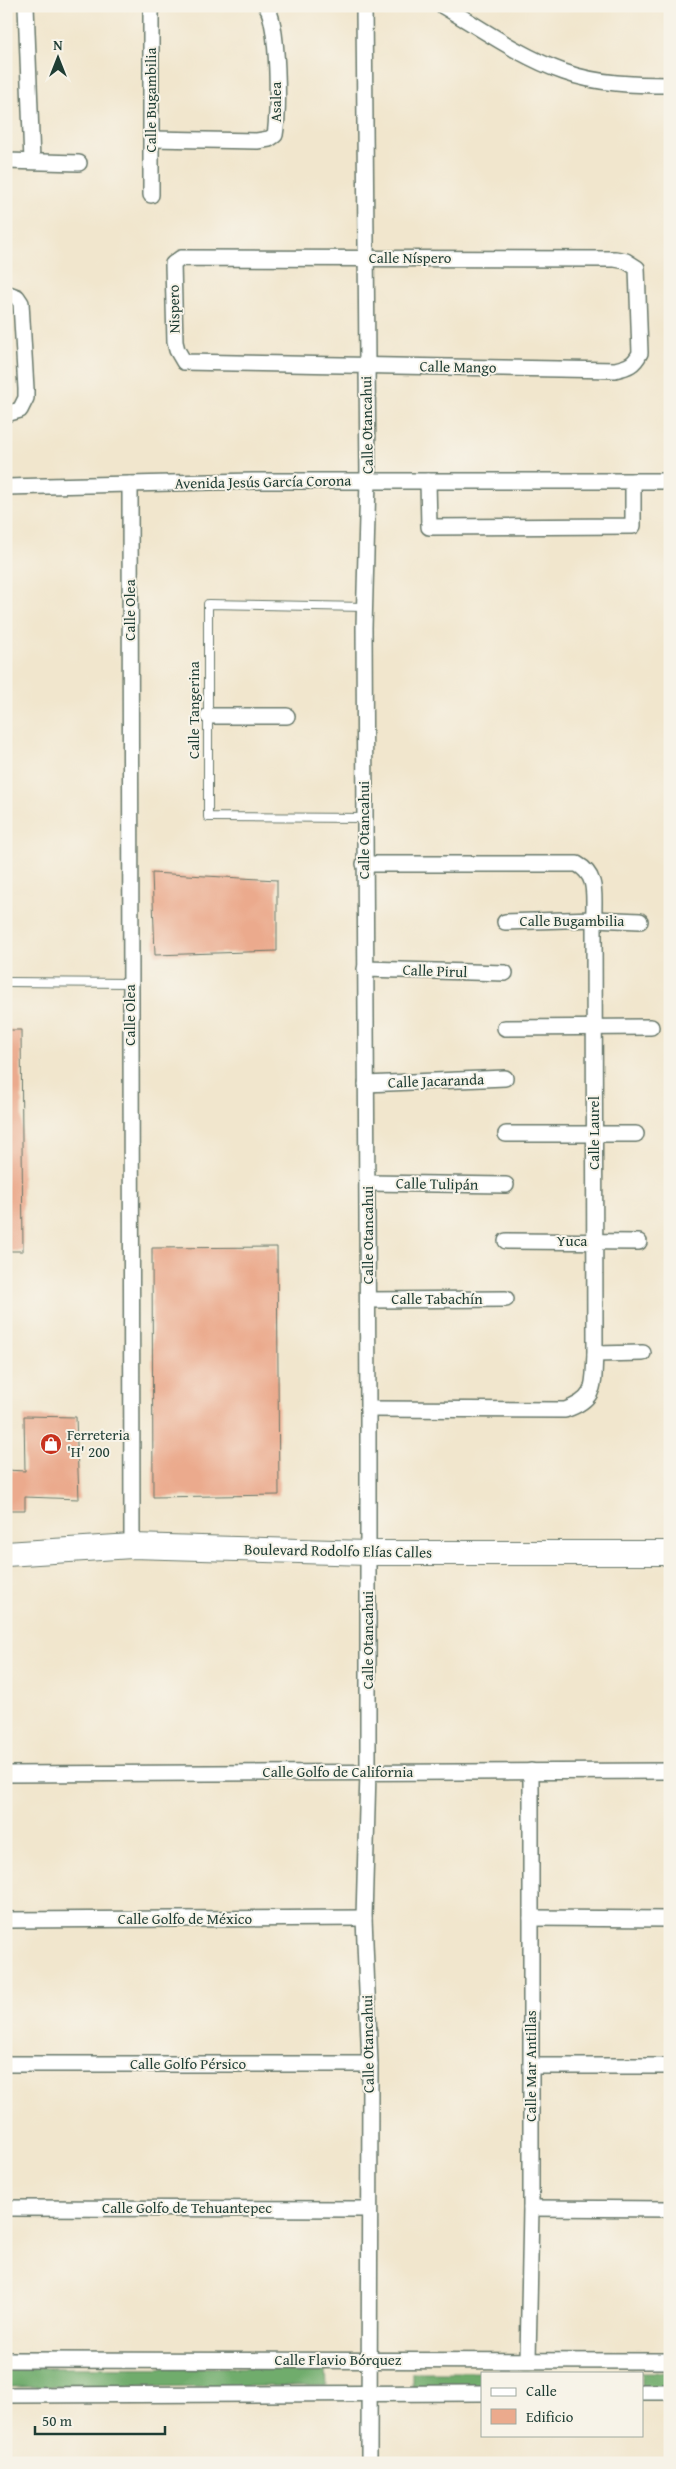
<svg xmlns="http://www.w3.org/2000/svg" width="676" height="2469" viewBox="0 0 676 2469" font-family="'Gentium Book Plus',serif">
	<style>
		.forest { fill: #70ac6c; stroke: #487450 }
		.building { fill: #ebaa8d }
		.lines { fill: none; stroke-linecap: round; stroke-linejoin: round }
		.lane-casing { stroke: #68786a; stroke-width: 10 }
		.street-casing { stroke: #68786a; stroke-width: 18 }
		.primary-casing { stroke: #68786a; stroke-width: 26 }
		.lane { stroke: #fff; stroke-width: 8 }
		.street { stroke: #fff; stroke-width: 15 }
		.primary { stroke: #fff; stroke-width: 24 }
		.labels { text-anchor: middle; stroke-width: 4; stroke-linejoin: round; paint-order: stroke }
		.street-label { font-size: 15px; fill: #1f3d34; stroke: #f7f3e8 }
		.poi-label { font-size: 15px; fill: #1f3d34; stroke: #f7f3e8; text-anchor: start }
	</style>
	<rect width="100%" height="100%" fill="#f7f3e8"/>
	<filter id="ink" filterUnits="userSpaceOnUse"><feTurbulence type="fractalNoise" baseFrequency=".02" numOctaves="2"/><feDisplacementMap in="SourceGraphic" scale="10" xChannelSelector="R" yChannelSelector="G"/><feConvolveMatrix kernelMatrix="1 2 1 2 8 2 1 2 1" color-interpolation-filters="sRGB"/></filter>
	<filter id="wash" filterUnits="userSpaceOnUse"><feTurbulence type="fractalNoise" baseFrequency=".0096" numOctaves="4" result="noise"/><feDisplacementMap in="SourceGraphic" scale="20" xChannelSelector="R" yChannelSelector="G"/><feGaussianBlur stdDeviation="1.12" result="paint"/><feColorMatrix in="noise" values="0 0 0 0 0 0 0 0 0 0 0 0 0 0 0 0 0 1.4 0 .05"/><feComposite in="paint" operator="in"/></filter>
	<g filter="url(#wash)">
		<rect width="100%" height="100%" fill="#f1e6cd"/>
		<!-- forest -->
		<g class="forest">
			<polygon points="326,2367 327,2386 6,2387 6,2368"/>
			<polygon points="412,2372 670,2372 670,2387 642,2387 642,2373 482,2373 482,2387 412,2388"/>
		</g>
		<g id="blocks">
			<!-- building -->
			<g class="building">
				<polygon points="152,873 277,880 277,951 155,955"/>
				<polygon points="6,1030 21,1030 23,1251 6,1251"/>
				<polygon points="277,1247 279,1495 153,1497 152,1248"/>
				<polygon points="24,1416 76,1417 79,1499 25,1497 25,1510 6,1510 6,1470 25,1471"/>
			</g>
		</g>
	</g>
	<g filter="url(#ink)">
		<use href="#blocks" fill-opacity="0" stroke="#68786a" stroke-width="1"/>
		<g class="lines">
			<!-- lane casing -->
			<g class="lane-casing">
				<g id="lane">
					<polyline points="364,818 208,817 208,604 365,607"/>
					<polyline points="6,982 130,983"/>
				</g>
			</g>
			<!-- street casing -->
			<g class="street-casing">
				<g id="street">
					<polyline points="26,6 32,161"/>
					<polyline points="151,6 151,195"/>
					<polyline points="364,6 368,480 364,627 368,1409 368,1772 364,1918 370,2064 369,2463"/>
					<path d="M443 6C482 29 521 57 564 72 597 84 635 85 670 85"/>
					<path d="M152 139 257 141 269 139 275 135C279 113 279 22 266 6"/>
					<polyline points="6,161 79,163"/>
					<path d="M181 258 615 259 626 261 637 268 640 353C634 365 628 367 615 370L184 362 177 350 175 342 173 264Z"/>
					<polyline points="6,293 17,297 21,303 26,389 26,398 20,410 6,414"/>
					<polyline points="428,481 429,527 633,526 633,481"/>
					<polyline points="130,484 132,1546"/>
					<polyline points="6,487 253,481 670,481"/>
					<polyline points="208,716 287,716"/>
					<path d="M364 864H577C599 876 593 897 594 919L595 1354C593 1384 598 1399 565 1410L368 1409"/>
					<polyline points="505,922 594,919 640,921"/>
					<polyline points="365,969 505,973"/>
					<polyline points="505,1028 651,1027"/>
					<polyline points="366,1084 505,1078"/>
					<polyline points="506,1134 636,1134"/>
					<polyline points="368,1183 506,1185"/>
					<polyline points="506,1241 639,1242"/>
					<polyline points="368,1300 506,1299"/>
					<polyline points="595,1354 643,1353"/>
					<polyline points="6,1774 670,1771"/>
					<polyline points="531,1918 670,1919"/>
					<polyline points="6,1920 364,1918"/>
					<polyline points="6,2064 370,2064"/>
					<polyline points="531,2066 670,2066"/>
					<polyline points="6,2208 368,2209"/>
					<polyline points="531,2208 670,2209"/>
					<polyline points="6,2360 670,2361"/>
					<polyline points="528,2360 531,2208 531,1771"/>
					<polyline points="642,2392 670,2392"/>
					<polyline points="6,2395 482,2393"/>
				</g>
			</g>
			<!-- primary casing -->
			<g class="primary-casing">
				<polyline id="primary" points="6,1554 132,1546 368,1553 670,1553"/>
			</g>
			<!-- lane -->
			<use href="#lane" class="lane"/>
			<!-- street -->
			<use href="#street" class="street"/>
			<!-- primary -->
			<use href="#primary" class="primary"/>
		</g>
	</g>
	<!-- icons -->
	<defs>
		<g id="shop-disc" transform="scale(1.125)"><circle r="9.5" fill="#c8321e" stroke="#f7f3e8"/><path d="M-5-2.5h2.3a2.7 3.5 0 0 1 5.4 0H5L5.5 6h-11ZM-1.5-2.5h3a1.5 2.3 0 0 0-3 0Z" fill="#fff"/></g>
	</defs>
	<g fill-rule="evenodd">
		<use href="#shop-disc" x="51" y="1444"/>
	</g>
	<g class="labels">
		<!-- street labels -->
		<g class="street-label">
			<text transform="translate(151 100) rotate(-90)" y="5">Calle Bugambilia</text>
			<text transform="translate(276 102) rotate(-90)" y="5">Asalea</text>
			<text x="410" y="263">Calle Níspero</text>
			<text transform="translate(174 309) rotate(-91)" y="5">Nispero</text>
			<text transform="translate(458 367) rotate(1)" y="5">Calle Mango</text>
			<text transform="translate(367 425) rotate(-91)" y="5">Calle Otancahui</text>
			<text transform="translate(263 482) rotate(-1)" y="5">Avenida Jesús García Corona</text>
			<text transform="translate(130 610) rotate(-90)" y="5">Calle Olea</text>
			<text transform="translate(194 710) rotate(-90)" y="5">Calle Tangerina</text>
			<text transform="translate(364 830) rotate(-90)" y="5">Calle Otancahui</text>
			<text x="572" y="926">Calle Bugambilia</text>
			<text transform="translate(435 971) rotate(2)" y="5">Calle Pirul</text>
			<text transform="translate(130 1015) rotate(-90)" y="5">Calle Olea</text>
			<text transform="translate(436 1081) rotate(-2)" y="5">Calle Jacaranda</text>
			<text transform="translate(594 1133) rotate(-90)" y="5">Calle Laurel</text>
			<text transform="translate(437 1184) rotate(1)" y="5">Calle Tulipán</text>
			<text transform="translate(368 1235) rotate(-90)" y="5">Calle Otancahui</text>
			<text x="572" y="1246">Yuca</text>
			<text x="437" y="1304">Calle Tabachín</text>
			<text transform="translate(338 1551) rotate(1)" y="5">Boulevard Rodolfo Elías Calles</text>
			<text transform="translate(368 1640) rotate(-90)" y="5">Calle Otancahui</text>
			<text x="338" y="1777">Calle Golfo de California</text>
			<text x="185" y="1924">Calle Golfo de México</text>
			<text transform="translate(368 2044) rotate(-91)" y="5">Calle Otancahui</text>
			<text x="188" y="2069">Calle Golfo Pérsico</text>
			<text transform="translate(531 2066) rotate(-90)" y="5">Calle Mar Antillas</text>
			<text x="187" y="2213">Calle Golfo de Tehuantepec</text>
			<text x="338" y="2365">Calle Flavio Bórquez</text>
		</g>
		<!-- poi labels -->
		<g class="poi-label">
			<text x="67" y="1440">Ferreteria<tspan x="67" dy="17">'H' 200</tspan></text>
		</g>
	</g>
	<!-- margin -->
	<rect width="676" height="2469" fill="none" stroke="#f7f3e8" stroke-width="25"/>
	<!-- legend -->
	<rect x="481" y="2372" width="162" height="65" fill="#f7f3e8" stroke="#a1aaa0"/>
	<rect x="491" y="2388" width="25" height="8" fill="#ffffff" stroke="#a1aaa0"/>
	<text x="526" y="2396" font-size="15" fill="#1f3d34">Calle</text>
	<rect x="491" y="2409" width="25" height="15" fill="#ebaa8d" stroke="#a1aaa0"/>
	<text x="526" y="2422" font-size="15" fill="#1f3d34">Edificio</text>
	<!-- north arrow -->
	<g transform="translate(58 58)" stroke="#f7f3e8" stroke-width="4" paint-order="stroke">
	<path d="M0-4L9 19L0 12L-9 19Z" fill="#1f3d34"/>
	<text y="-8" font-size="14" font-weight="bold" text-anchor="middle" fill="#1f3d34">N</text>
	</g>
	<!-- scale -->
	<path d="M35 2426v8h130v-8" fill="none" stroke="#1f3d34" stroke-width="2.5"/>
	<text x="42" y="2426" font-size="15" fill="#1f3d34" stroke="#f7f3e8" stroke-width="4" paint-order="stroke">50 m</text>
</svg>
